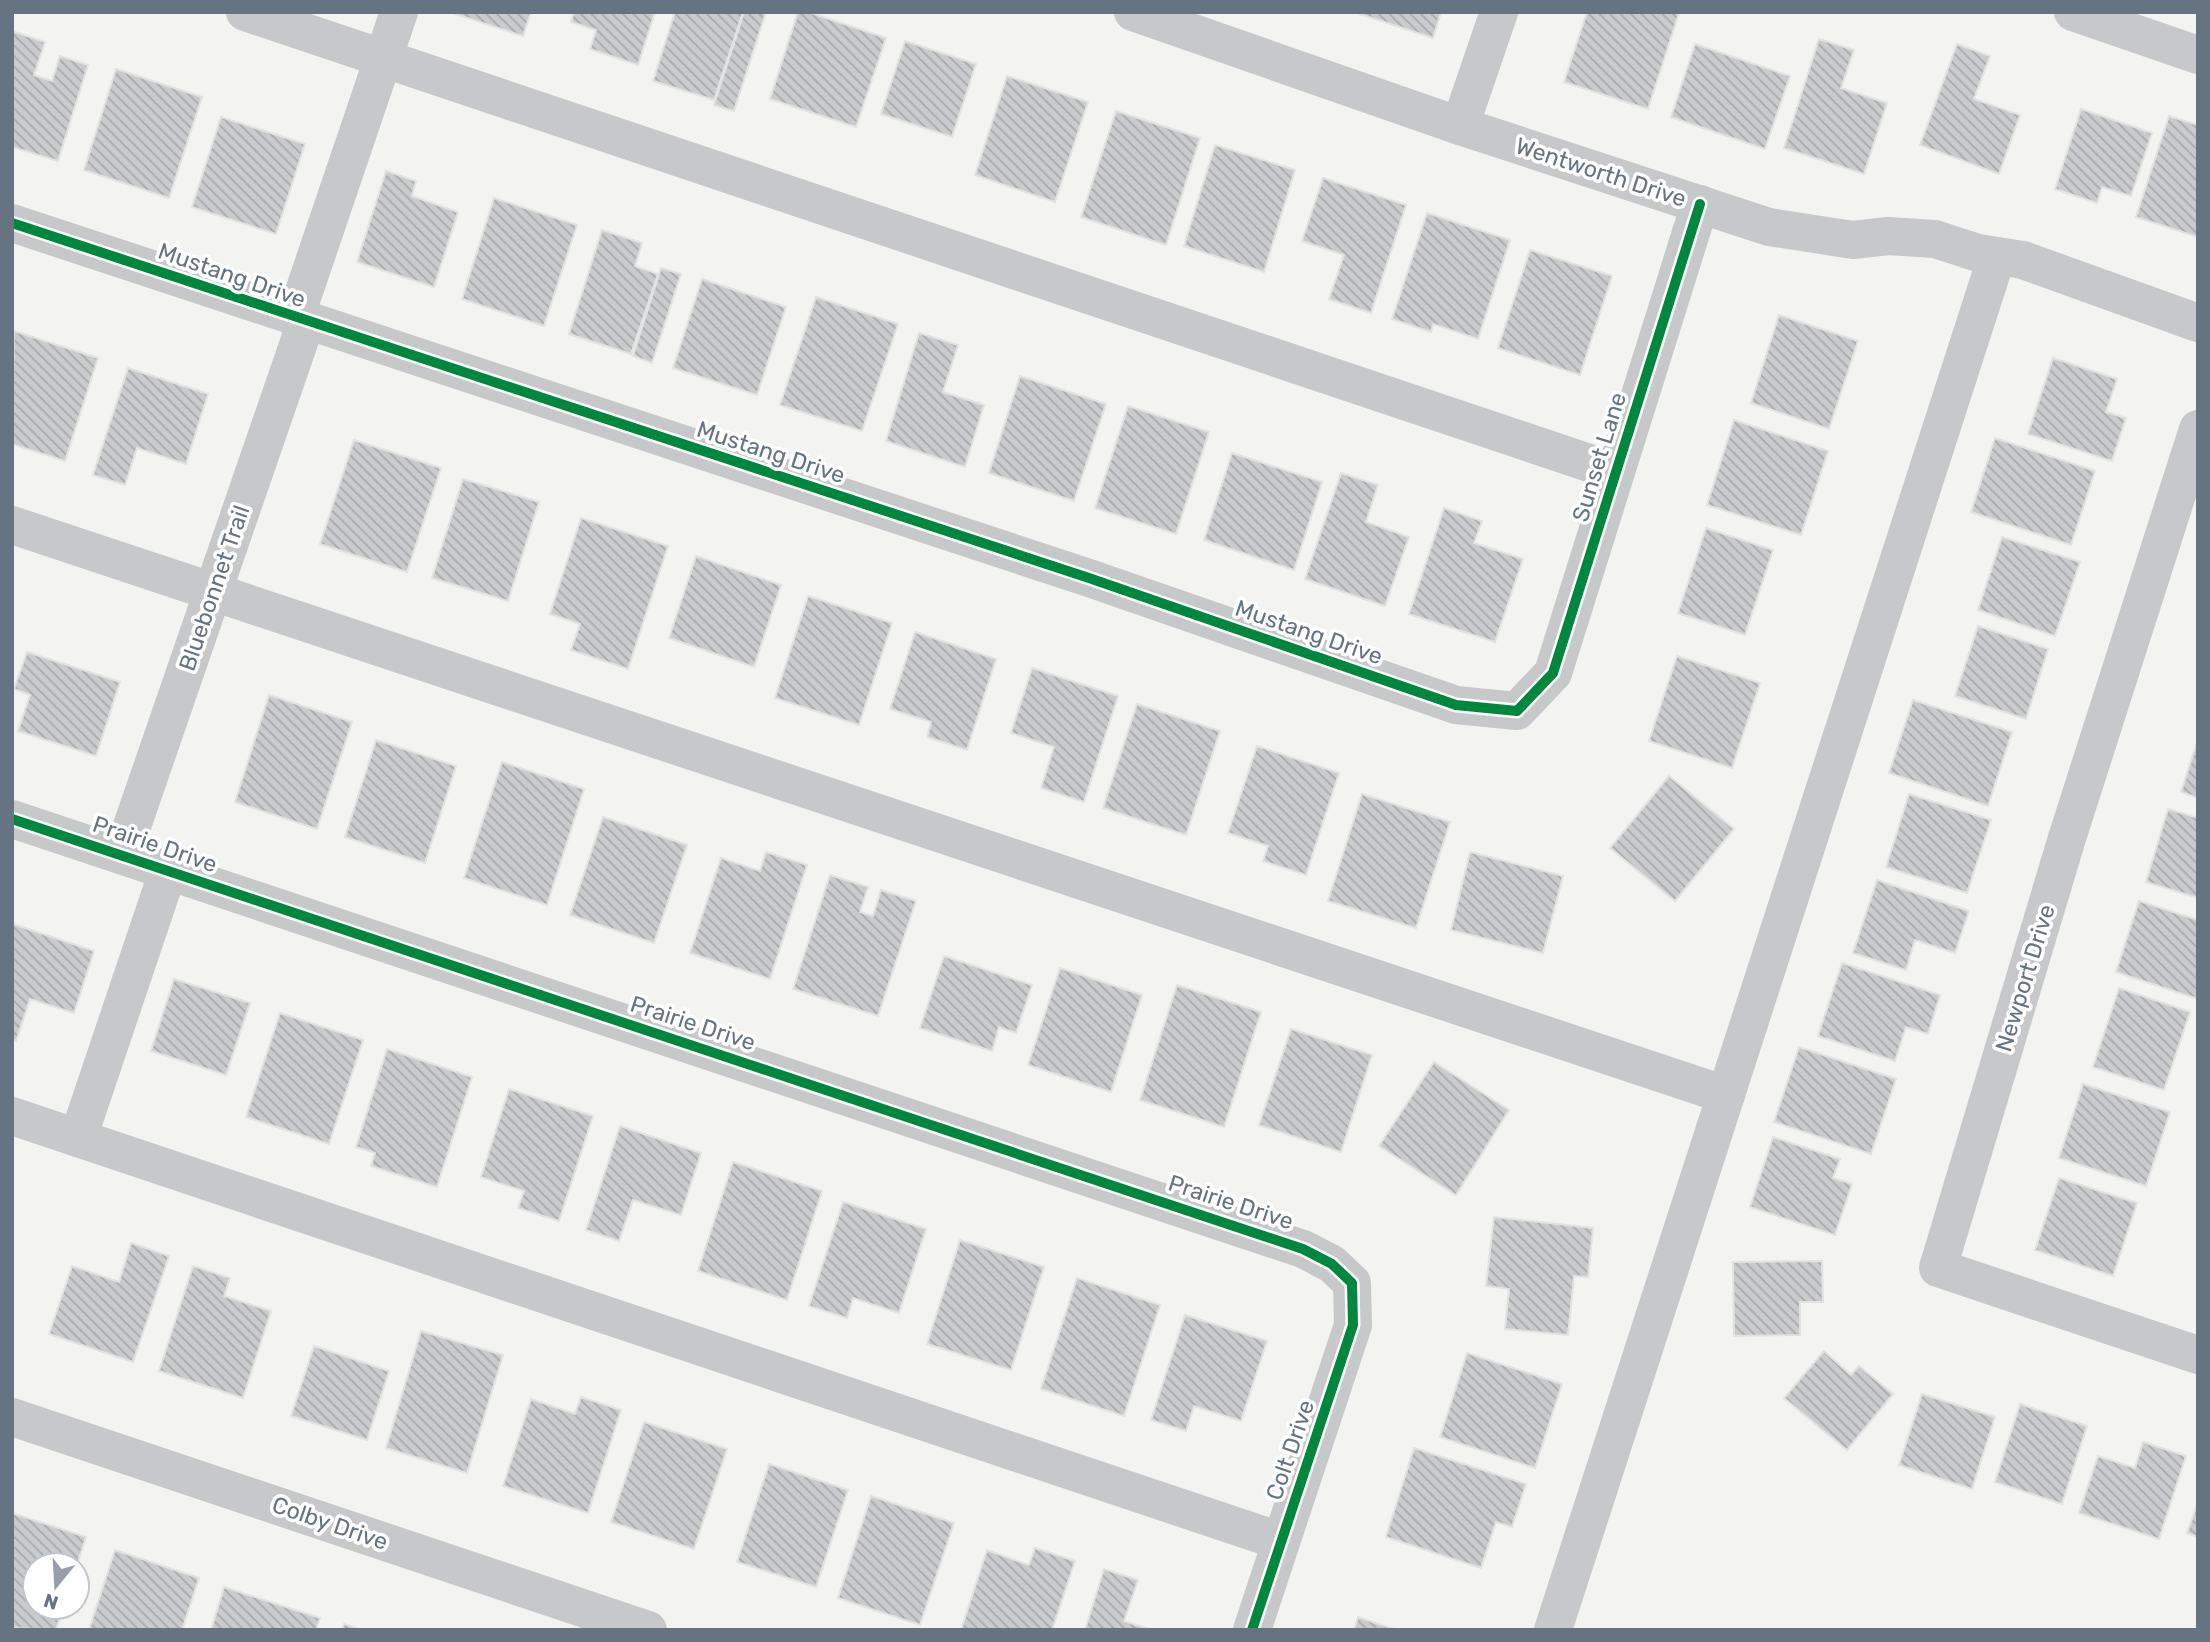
<svg xmlns="http://www.w3.org/2000/svg" width="2210" height="1642" viewBox="0 0 2210 1642" font-family="Rubik,sans-serif">
	<style>
		.building { fill: url(#building-back-hatch); stroke: #e2e2e1; stroke-width: 2 }
		.lines { fill: none; stroke-linecap: round; stroke-linejoin: round }
		.minor { stroke: #c7c8c9; stroke-width: 38 }
		.cycleway-casing { stroke: #fff; stroke-width: 15 }
		.cycleway { stroke: #00873e; stroke-width: 10 }
		.labels { text-anchor: middle; stroke-width: 7; stroke-linejoin: round; paint-order: stroke }
		.street-label { font-size: 23px; fill: #657480; stroke: #fff }
	</style>
	<defs>
		<pattern id="building-back-hatch" width="6" height="6" patternUnits="userSpaceOnUse" patternTransform="scale(1.75)"><rect width="6" height="6" fill="#cacbcc"/><path d="M-1 5l2 2M0 0l6 6M5-1l2 2" fill="none" stroke="#a8a9ab"/></pattern>
	</defs>
	<rect width="100%" height="100%" fill="#f3f3f1"/>
	<!-- building -->
	<g class="building">
		<polygon points="449,12 531,12 523,36"/>
		<polygon points="574,12 655,12 638,65 590,49 596,30 571,22"/>
		<polygon points="675,12 743,12 714,100 653,81"/>
		<polygon points="744,12 766,12 734,111 714,105"/>
		<polygon points="798,12 808,12 886,38 856,127 770,99"/>
		<polygon points="1354,12 1441,12 1433,38"/>
		<polygon points="1587,12 1679,13 1648,109 1564,82"/>
		<polygon points="12,31 45,42 34,75 52,81 60,56 88,65 58,161 12,147"/>
		<polygon points="1819,39 1854,50 1841,88 1887,103 1864,174 1784,148"/>
		<polygon points="905,41 976,64 952,137 881,114"/>
		<polygon points="1695,44 1790,76 1765,149 1671,117"/>
		<polygon points="1957,44 1990,56 1974,99 2020,115 1999,174 1920,145"/>
		<polygon points="116,69 202,97 169,198 84,170"/>
		<polygon points="1007,76 1088,102 1055,202 975,175"/>
		<polygon points="2081,109 2152,133 2131,196 2102,187 2097,203 2055,189"/>
		<polygon points="1116,111 1200,138 1166,245 1081,217"/>
		<polygon points="2169,116 2198,125 2198,237 2136,217"/>
		<polygon points="221,117 305,144 276,234 192,207"/>
		<polygon points="1215,145 1295,170 1264,272 1184,246"/>
		<polygon points="386,171 416,181 412,196 458,212 434,287 357,262"/>
		<polygon points="1323,178 1406,205 1371,313 1329,299 1344,255 1302,241"/>
		<polygon points="494,198 577,225 544,326 462,299"/>
		<polygon points="1427,213 1510,240 1478,339 1433,324 1431,332 1392,319"/>
		<polygon points="602,230 642,243 635,266 658,274 631,354 569,334"/>
		<polygon points="1530,250 1612,276 1580,375 1498,348"/>
		<polygon points="661,268 681,274 652,363 633,356"/>
		<polygon points="702,279 786,307 757,395 673,368"/>
		<polygon points="816,297 898,324 862,431 780,405"/>
		<polygon points="1779,315 1858,341 1829,429 1751,403"/>
		<polygon points="14,331 98,358 65,461 12,444"/>
		<polygon points="919,333 958,345 943,392 984,405 965,467 886,441"/>
		<polygon points="2053,358 2117,379 2106,412 2126,418 2112,461 2028,434"/>
		<polygon points="128,368 208,394 186,464 137,448 125,485 93,475"/>
		<polygon points="1020,376 1106,404 1074,501 989,473"/>
		<polygon points="1128,406 1209,432 1176,534 1095,508"/>
		<polygon points="1734,420 1828,451 1801,535 1707,505"/>
		<polygon points="1995,438 2095,471 2071,545 1971,512"/>
		<polygon points="354,440 441,468 407,572 320,544"/>
		<polygon points="1232,453 1322,482 1294,570 1204,540"/>
		<polygon points="1341,473 1378,485 1366,522 1409,537 1385,606 1305,579"/>
		<polygon points="463,479 539,502 508,601 432,578"/>
		<polygon points="1444,508 1482,521 1474,543 1523,559 1495,642 1409,614"/>
		<polygon points="581,518 668,546 628,669 571,650 580,624 550,614"/>
		<polygon points="1706,528 1773,550 1745,635 1678,613"/>
		<polygon points="2002,537 2080,562 2055,636 1978,610"/>
		<polygon points="696,556 781,585 754,667 669,638"/>
		<polygon points="808,596 892,623 859,725 775,698"/>
		<polygon points="1978,626 2048,649 2026,719 1955,696"/>
		<polygon points="915,632 996,659 967,750 927,737 931,722 890,709"/>
		<polygon points="27,652 120,682 96,756 18,731 30,695 14,689"/>
		<polygon points="1677,656 1760,683 1732,768 1649,741"/>
		<polygon points="1032,668 1118,696 1084,802 1041,788 1054,747 1011,733"/>
		<polygon points="269,695 352,722 317,829 235,802"/>
		<polygon points="1913,700 2012,732 1988,806 1889,773"/>
		<polygon points="1137,704 1220,731 1186,835 1103,808"/>
		<polygon points="2198,739 2198,798 2181,792"/>
		<polygon points="376,740 456,766 425,863 345,837"/>
		<polygon points="1257,746 1339,773 1306,875 1263,861 1268,846 1228,833"/>
		<polygon points="502,762 584,789 547,905 464,878"/>
		<polygon points="1669,776 1734,829 1675,901 1610,848"/>
		<polygon points="1362,794 1450,822 1416,928 1328,901"/>
		<polygon points="1909,794 1991,820 1967,893 1886,867"/>
		<polygon points="2168,809 2198,818 2198,898 2146,882"/>
		<polygon points="603,817 687,845 654,943 570,915"/>
		<polygon points="766,852 807,865 770,979 690,953 721,858 760,871"/>
		<polygon points="1470,852 1563,876 1543,953 1451,930"/>
		<polygon points="830,875 868,887 860,912 873,916 881,890 916,901 878,1016 793,989"/>
		<polygon points="1877,880 1969,911 1955,953 1915,940 1906,970 1853,953"/>
		<polygon points="2139,901 2198,920 2198,999 2116,972"/>
		<polygon points="13,924 94,951 74,1013 30,999 16,1041 12,1039"/>
		<polygon points="944,956 1032,985 1016,1033 999,1027 992,1051 920,1028"/>
		<polygon points="1842,963 1940,995 1928,1034 1906,1027 1895,1061 1818,1036"/>
		<polygon points="1060,968 1142,995 1111,1092 1028,1065"/>
		<polygon points="174,979 250,1003 226,1075 151,1051"/>
		<polygon points="1177,985 1261,1012 1224,1127 1140,1100"/>
		<polygon points="2119,988 2190,1012 2164,1090 2093,1067"/>
		<polygon points="280,1013 363,1040 329,1144 246,1117"/>
		<polygon points="1291,1029 1372,1055 1341,1152 1259,1125"/>
		<polygon points="1799,1047 1896,1079 1871,1154 1774,1122"/>
		<polygon points="387,1049 472,1077 437,1187 371,1166 375,1153 356,1147"/>
		<polygon points="1434,1062 1509,1110 1456,1195 1379,1146"/>
		<polygon points="2083,1084 2170,1112 2146,1186 2059,1158"/>
		<polygon points="509,1089 593,1116 559,1221 518,1208 524,1191 481,1177"/>
		<polygon points="620,1126 701,1153 681,1215 633,1200 619,1241 586,1230"/>
		<polygon points="1773,1137 1840,1159 1833,1178 1852,1184 1835,1235 1750,1207"/>
		<polygon points="733,1162 822,1191 787,1300 698,1271"/>
		<polygon points="2059,1178 2137,1203 2113,1276 2035,1250"/>
		<polygon points="843,1202 926,1229 899,1313 853,1298 847,1318 809,1306"/>
		<polygon points="1494,1217 1593,1228 1588,1277 1574,1276 1568,1335 1505,1329 1509,1289 1486,1286"/>
		<polygon points="960,1240 1044,1267 1011,1370 927,1344"/>
		<polygon points="131,1243 169,1256 133,1362 49,1334 72,1266 119,1282"/>
		<polygon points="1822,1261 1823,1302 1800,1302 1800,1335 1734,1336 1733,1262"/>
		<polygon points="193,1266 230,1278 224,1296 271,1311 243,1398 159,1371"/>
		<polygon points="1077,1278 1160,1305 1124,1416 1041,1389"/>
		<polygon points="1185,1315 1267,1341 1241,1421 1194,1406 1186,1431 1151,1420"/>
		<polygon points="421,1331 503,1355 467,1473 386,1448"/>
		<polygon points="314,1346 389,1371 367,1440 291,1416"/>
		<polygon points="1824,1351 1851,1375 1859,1366 1893,1394 1847,1450 1784,1398"/>
		<polygon points="1467,1353 1562,1384 1535,1468 1440,1437"/>
		<polygon points="1922,1394 1995,1417 1972,1489 1899,1465"/>
		<polygon points="581,1397 621,1410 588,1513 503,1486 531,1399 575,1414"/>
		<polygon points="2020,1404 2087,1426 2062,1504 1995,1482"/>
		<polygon points="644,1422 727,1449 694,1549 611,1522"/>
		<polygon points="2143,1442 2186,1456 2159,1539 2079,1513 2098,1456 2135,1468"/>
		<polygon points="1414,1448 1526,1484 1512,1527 1496,1522 1481,1568 1386,1537"/>
		<polygon points="769,1464 848,1490 816,1587 737,1562"/>
		<polygon points="871,1496 954,1523 920,1625 838,1598"/>
		<polygon points="2198,1502 2198,1537 2187,1533"/>
		<polygon points="12,1513 86,1537 77,1565 35,1565 35,1607 63,1607 56,1630 12,1628"/>
		<polygon points="1035,1548 1075,1561 1052,1630 961,1630 987,1550 1029,1565"/>
		<polygon points="115,1550 199,1578 182,1630 89,1630"/>
		<polygon points="1104,1569 1138,1580 1124,1621 1152,1630 1085,1630"/>
		<polygon points="224,1587 320,1618 316,1630 211,1630"/>
		<polygon points="1358,1617 1397,1630 1354,1630"/>
		<polygon points="344,1624 362,1630 342,1630"/>
	</g>
	<g class="lines">
		<!-- minor -->
		<g class="minor">
			<polyline points="245,12 1616,472"/>
			<polyline points="1133,12 1460,126 1769,227 1853,240 1888,236 1935,239 1978,253 2023,260 2198,323"/>
			<polyline points="2073,12 2198,55"/>
			<polyline points="1460,126 1499,12"/>
			<polyline points="12,223 1089,578 1456,705 1517,711 1553,673 1700,204"/>
			<polyline points="295,318 399,12"/>
			<polyline points="2198,429 2067,838 1938,1268 2198,1355"/>
			<polyline points="12,525 1726,1095"/>
			<polyline points="12,819 1303,1249 1332,1264 1352,1283 1353,1325 1252,1630"/>
			<polyline points="122,855 306,322"/>
			<polyline points="12,1116 1280,1541"/>
			<polyline points="78,1138 168,871"/>
			<polyline points="12,1417 648,1630"/>
			<polyline points="1553,1630 1997,256"/>
		</g>
		<!-- cycleway casing -->
		<g class="cycleway-casing">
			<g id="cycleway">
				<polyline points="12,223 1089,578 1456,705 1517,711 1553,673 1700,204"/>
				<polyline points="12,819 1303,1249 1332,1264 1352,1283 1353,1325 1252,1630"/>
			</g>
		</g>
		<!-- cycleway -->
		<use href="#cycleway" class="cycleway"/>
	</g>
	<g class="labels">
		<!-- street labels -->
		<g class="street-label">
			<text transform="translate(1601 172) rotate(18)" y="8">Wentworth Drive</text>
			<text transform="translate(232 275) rotate(19)" y="8">Mustang Drive</text>
			<text transform="translate(771 452) rotate(18)" y="8">Mustang Drive</text>
			<text transform="translate(1599 457) rotate(-73)" y="8">Sunset Lane</text>
			<text transform="translate(214 588) rotate(-71)" y="8">Bluebonnet Trail</text>
			<text transform="translate(1309 632) rotate(19)" y="8">Mustang Drive</text>
			<text transform="translate(155 844) rotate(19)" y="8">Prairie Drive</text>
			<text transform="translate(2025 978) rotate(-73)" y="8">Newport Drive</text>
			<text transform="translate(693 1023) rotate(18)" y="8">Prairie Drive</text>
			<text transform="translate(1231 1202) rotate(18)" y="8">Prairie Drive</text>
			<text transform="translate(1290 1450) rotate(-71)" y="8">Colt Drive</text>
			<text transform="translate(330 1523) rotate(19)" y="8">Colby Drive</text>
		</g>
	</g>
	<!-- border -->
	<rect width="2210" height="1642" fill="none" stroke="#657480" stroke-width="28"/>
	<!-- north arrow -->
	<g transform="translate(56 1586) rotate(198)"><circle r="33" fill="#ffffff" stroke="#c1c7cc" stroke-width="2"/>
	<path d="M0-5L12 26L0 18L-12 26Z" fill="#97a0a8"/>
	<text y="-10" font-size="19" font-weight="bold" text-anchor="middle" fill="#657480">N</text>
	</g>
</svg>
